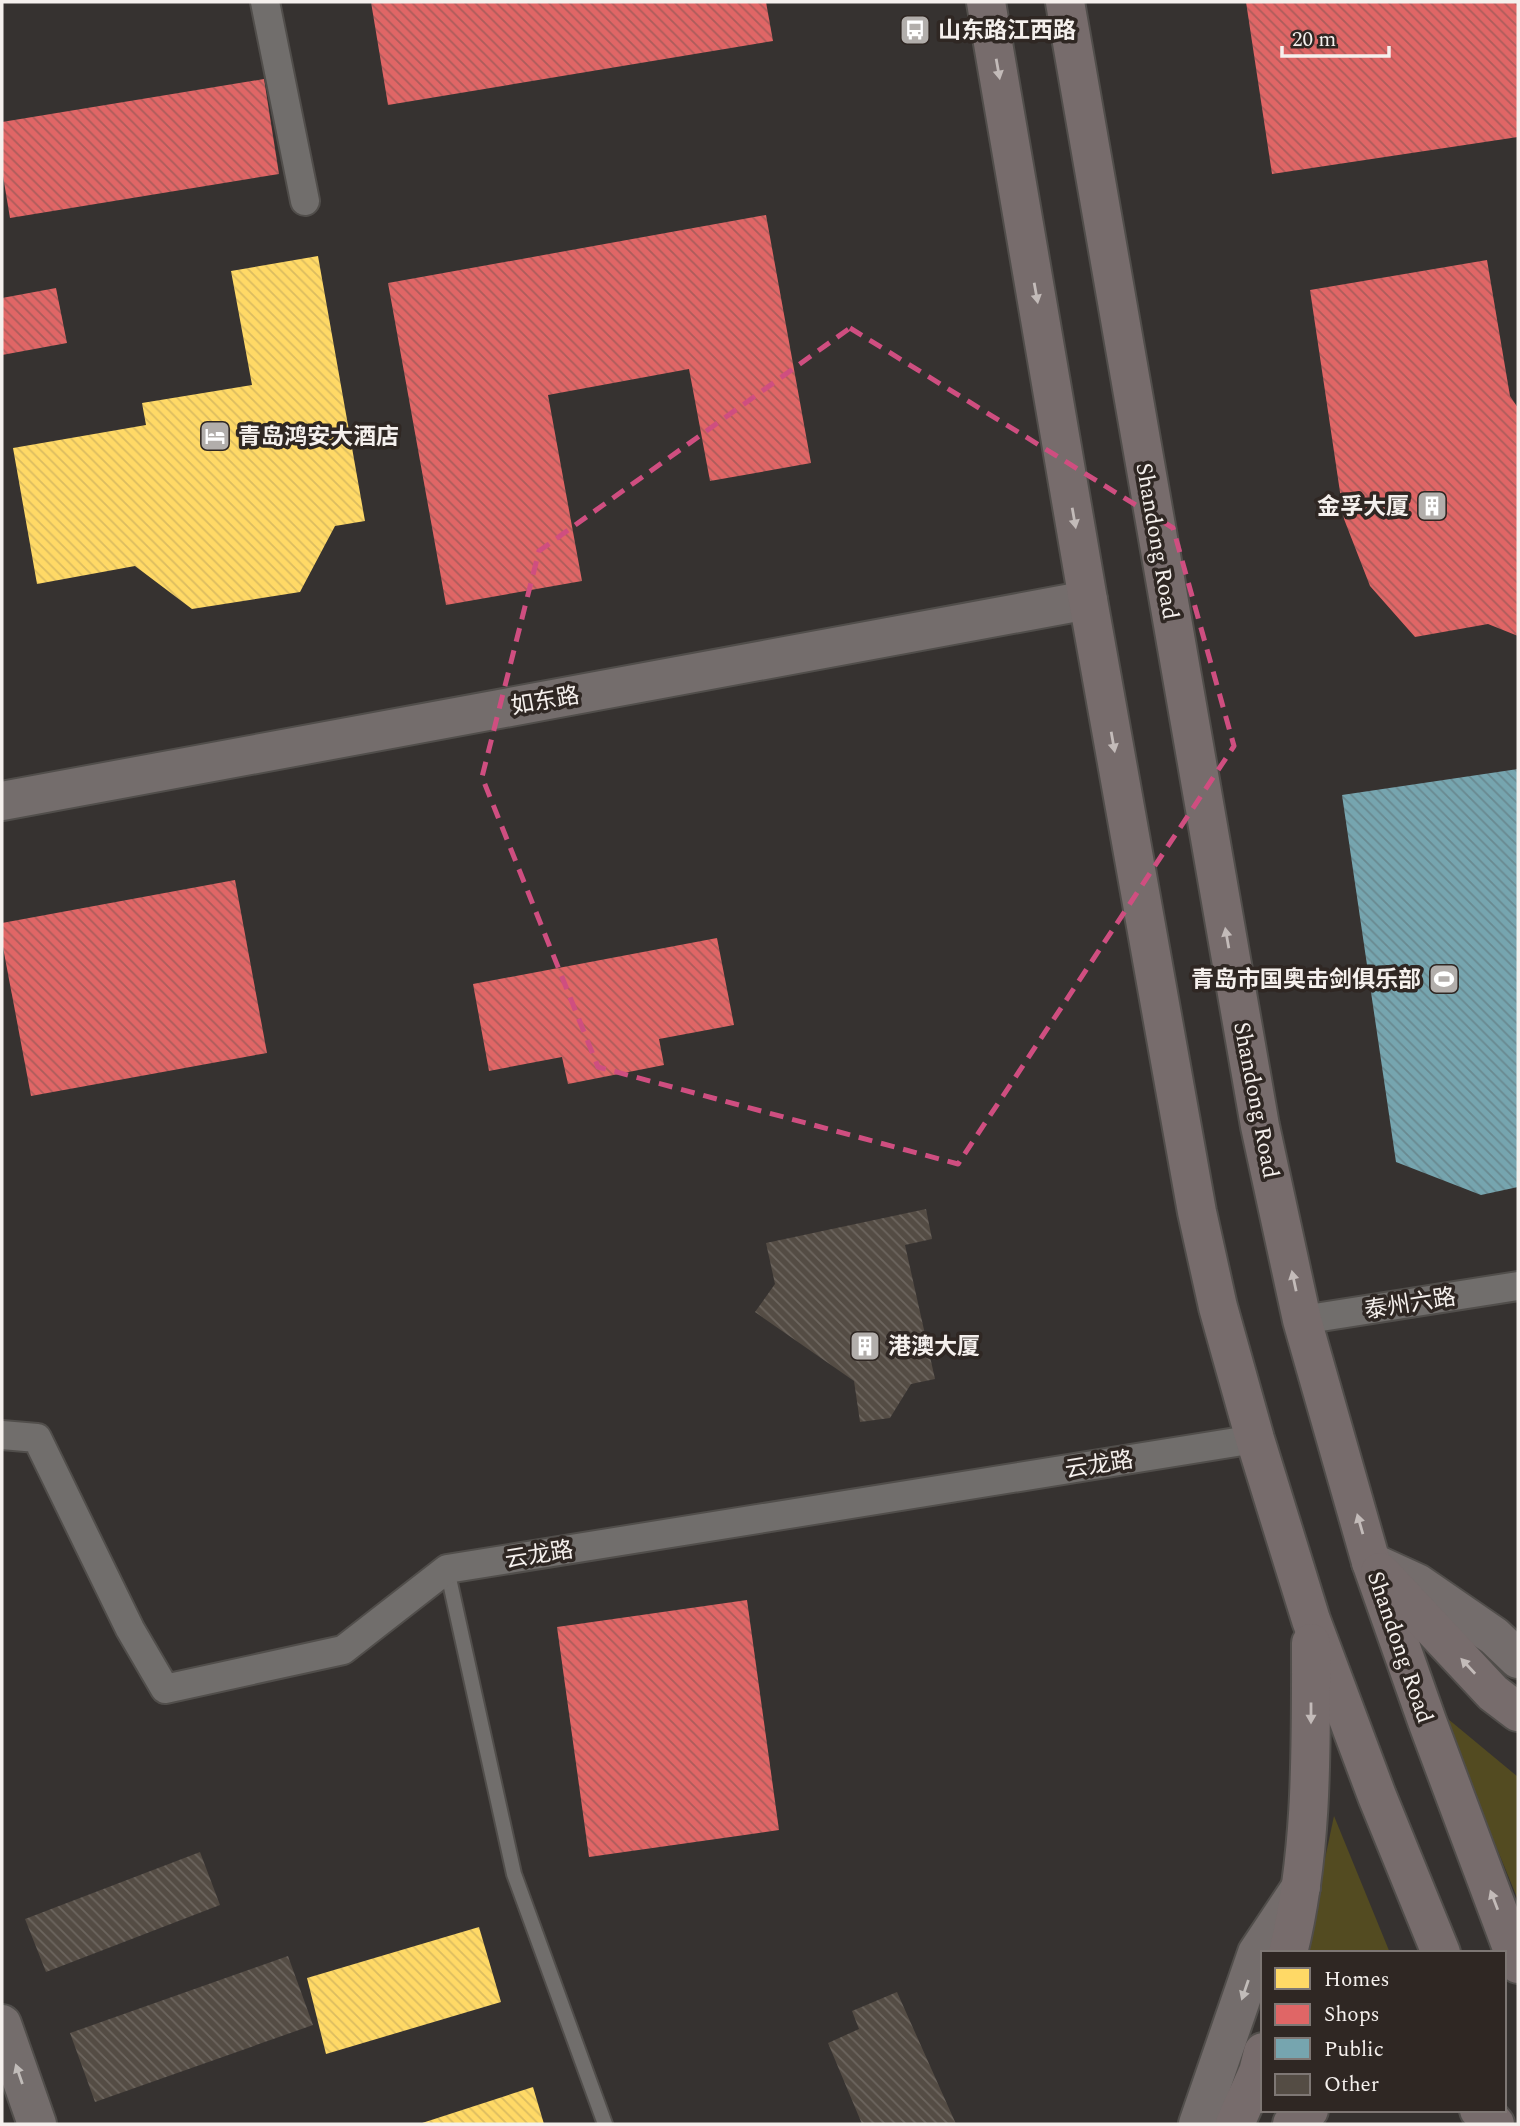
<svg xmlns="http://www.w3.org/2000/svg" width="1520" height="2126" viewBox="0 0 1520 2126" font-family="Spectral,'Noto Sans SC',serif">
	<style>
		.grass { fill: #534b21 }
		.homes { fill: url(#homes-back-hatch) }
		.shops { fill: url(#shops-back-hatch) }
		.public { fill: url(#public-back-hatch) }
		.building { fill: url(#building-back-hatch) }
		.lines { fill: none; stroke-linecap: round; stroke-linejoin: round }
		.lane-casing { stroke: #514e4b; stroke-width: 18 }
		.street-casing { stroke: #514e4b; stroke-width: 32 }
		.secondary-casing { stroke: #514e4b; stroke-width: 42 }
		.primary-casing { stroke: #514e4b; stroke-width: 42 }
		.lane { stroke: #716e6c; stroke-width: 14 }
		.street { stroke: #716e6c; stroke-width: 28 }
		.secondary { stroke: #746d6c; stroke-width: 38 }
		.primary { stroke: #776c6c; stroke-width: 38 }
		.oneway { fill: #c3bbb9 }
		.oneway2 { fill: #c1bcb9 }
		.marked { fill: none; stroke: #cf4e80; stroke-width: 5; stroke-dasharray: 14 9; stroke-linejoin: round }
		.labels { text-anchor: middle; stroke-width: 7; stroke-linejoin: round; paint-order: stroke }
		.poi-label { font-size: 23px; font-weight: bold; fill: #f5f0ed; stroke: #2f2723; text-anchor: start }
		.street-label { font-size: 23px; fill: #f5f0ed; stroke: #2f2723 }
	</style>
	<defs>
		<pattern id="homes-back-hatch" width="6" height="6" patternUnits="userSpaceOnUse" patternTransform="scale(1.75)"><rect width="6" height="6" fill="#ffd966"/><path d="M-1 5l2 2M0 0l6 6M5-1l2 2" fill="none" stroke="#dbbc60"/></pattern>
		<pattern id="shops-back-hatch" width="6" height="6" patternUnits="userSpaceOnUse" patternTransform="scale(1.75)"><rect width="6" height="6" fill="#e06666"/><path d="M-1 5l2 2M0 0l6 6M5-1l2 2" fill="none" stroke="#ac5c5b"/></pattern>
		<pattern id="public-back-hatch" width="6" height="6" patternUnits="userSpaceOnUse" patternTransform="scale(1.75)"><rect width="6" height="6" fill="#76a5af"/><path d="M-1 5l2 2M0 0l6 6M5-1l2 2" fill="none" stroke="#698990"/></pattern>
		<pattern id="building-back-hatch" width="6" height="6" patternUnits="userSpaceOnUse" patternTransform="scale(1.75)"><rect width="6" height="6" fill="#544c44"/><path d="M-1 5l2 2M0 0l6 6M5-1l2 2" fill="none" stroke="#6d665f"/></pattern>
	</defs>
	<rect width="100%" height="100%" fill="#363230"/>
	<!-- grass -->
	<g class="grass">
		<polygon points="1442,1714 1518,1777 1518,1900"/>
		<polygon points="1334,1816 1390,1953 1305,1953"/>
	</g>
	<!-- homes -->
	<g class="homes">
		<polygon points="318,256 365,521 335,526 300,592 192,609 135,566 37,584 13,448 146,425 142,403 252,385 231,271"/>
		<polygon points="479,1927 501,2002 326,2054 307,1978"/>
		<polygon points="533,2087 544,2124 419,2124"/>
	</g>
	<!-- shops -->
	<g class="shops">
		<polygon points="371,2 766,2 773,41 388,105"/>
		<polygon points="1246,2 1518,2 1518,137 1272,174"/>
		<polygon points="264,79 279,174 10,218 2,170 2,122"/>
		<polygon points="766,215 811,463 710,481 689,369 548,395 582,581 446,605 388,283"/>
		<polygon points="1487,260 1510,396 1518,408 1518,636 1488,624 1415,637 1370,586 1344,519 1310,290"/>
		<polygon points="56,288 67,343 2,355 2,298"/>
		<polygon points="235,880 267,1053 31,1096 2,942 2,923"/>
		<polygon points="717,938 734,1025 659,1039 664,1065 568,1084 562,1057 489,1071 473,984"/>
		<polygon points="747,1600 779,1830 589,1857 557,1627"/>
	</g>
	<!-- public -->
	<polygon class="public" points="1518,769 1518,1187 1481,1195 1396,1162 1342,795"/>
	<!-- building -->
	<g class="building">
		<polygon points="926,1209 932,1239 905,1245 935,1379 911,1384 890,1418 860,1422 854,1381 755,1312 775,1284 766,1243"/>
		<polygon points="200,1852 220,1905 46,1972 25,1919"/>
		<polygon points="288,1956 313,2025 95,2102 70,2033"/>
		<polygon points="897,1992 956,2124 862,2124 828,2043 859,2029 852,2011"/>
	</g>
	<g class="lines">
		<!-- lane casing -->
		<g class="lane-casing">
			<polyline id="lane" points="447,1569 514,1874 605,2124"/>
		</g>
		<!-- street casing -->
		<g class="street-casing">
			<g id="street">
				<polyline points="265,2 305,201"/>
				<polyline points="1302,1320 1518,1286"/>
				<polyline points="2,1435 37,1438 130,1629 165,1689 343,1650 447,1569 1255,1439"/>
			</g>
		</g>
		<!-- secondary casing -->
		<g class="secondary-casing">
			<g id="secondary">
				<polyline points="2,801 1088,600"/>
				<polyline points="1371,1562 1417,1583 1494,1636 1518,1659"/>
				<polyline points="2,2024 37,2124"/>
				<polyline points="1198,2124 1257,1953 1301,1887"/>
			</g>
		</g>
		<!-- primary casing -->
		<g class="primary-casing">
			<g id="primary">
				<polyline points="986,2 1088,600 1197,1212 1218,1307 1255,1439 1311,1620 1377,1796 1441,1953"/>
				<polyline points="1065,2 1260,1126 1302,1320 1371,1562 1427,1721 1518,1964"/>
				<polyline points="1380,1572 1493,1693 1518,1712"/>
				<path d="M1288 1953C1313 1852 1311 1747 1311 1643"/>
				<polyline points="1479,2110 1488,2116 1495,2124"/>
				<polyline points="1235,2124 1258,2072 1263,2052"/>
				<polyline points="1292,2124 1309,2110"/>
			</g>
		</g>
		<!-- lane -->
		<use href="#lane" class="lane"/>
		<!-- street -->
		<use href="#street" class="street"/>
		<!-- secondary -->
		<use href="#secondary" class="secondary"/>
		<!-- primary -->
		<use href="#primary" class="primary"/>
	</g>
	<!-- one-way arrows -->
	<defs><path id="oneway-solid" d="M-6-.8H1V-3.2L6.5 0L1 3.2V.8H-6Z" transform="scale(1.75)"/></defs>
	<g class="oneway">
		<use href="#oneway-solid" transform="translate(998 69) rotate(80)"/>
		<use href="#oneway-solid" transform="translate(1036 293) rotate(80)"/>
		<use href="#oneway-solid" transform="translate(1074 518) rotate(80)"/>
		<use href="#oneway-solid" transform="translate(1113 742) rotate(80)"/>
		<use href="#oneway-solid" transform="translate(1227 938) rotate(-100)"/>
		<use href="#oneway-solid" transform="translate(1294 1281) rotate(-102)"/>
		<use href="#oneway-solid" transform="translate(1360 1524) rotate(-106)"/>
		<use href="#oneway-solid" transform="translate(1468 1666) rotate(-133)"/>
		<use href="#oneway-solid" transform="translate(1311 1713) rotate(90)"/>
		<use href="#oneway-solid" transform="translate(1494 1900) rotate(-111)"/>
	</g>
	<g class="oneway2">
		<use href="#oneway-solid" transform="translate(1245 1990) rotate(109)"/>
		<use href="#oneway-solid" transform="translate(19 2074) rotate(-109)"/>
	</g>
	<!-- marked area -->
	<path class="marked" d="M850 328 1173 528 1234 746 958 1164 598 1067 482 777 539 551Z"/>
	<!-- icons -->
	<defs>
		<g id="bus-square" transform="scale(1.575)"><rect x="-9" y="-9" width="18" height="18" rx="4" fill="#b2aeab" stroke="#2f2723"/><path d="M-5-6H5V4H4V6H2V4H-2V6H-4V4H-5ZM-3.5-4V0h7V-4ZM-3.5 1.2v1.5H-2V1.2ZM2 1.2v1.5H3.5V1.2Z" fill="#fff"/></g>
		<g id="hotel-square" transform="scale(1.575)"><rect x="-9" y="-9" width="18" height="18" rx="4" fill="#b2aeab" stroke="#2f2723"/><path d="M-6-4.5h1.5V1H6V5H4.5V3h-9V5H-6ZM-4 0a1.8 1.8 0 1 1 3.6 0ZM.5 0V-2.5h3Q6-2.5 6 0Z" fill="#fff"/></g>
		<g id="building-square" transform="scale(1.575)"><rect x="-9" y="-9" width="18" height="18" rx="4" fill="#b2aeab" stroke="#2f2723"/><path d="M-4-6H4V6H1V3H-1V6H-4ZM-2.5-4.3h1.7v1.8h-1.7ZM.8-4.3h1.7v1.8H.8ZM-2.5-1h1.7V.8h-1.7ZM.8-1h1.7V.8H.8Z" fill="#fff"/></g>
		<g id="stadium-square" transform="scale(1.575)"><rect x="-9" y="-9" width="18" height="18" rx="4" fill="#b2aeab" stroke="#2f2723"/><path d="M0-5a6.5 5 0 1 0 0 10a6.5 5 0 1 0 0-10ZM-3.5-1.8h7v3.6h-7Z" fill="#fff"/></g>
	</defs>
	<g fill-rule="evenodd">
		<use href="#bus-square" x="915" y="30"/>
		<use href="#hotel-square" x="215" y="436"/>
		<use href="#building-square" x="1432" y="506"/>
		<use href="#stadium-square" x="1444" y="979"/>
		<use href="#building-square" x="865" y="1346"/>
	</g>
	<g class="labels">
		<!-- poi labels -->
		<g class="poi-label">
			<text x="938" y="38">山东路江西路</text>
			<text x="238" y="444">青岛鸿安大酒店</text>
			<text x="1409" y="514" text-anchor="end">金孚大厦</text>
			<text x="1421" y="987" text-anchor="end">青岛市国奥击剑俱乐部</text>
			<text x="888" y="1354">港澳大厦</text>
		</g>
		<!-- street labels -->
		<g class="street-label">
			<text transform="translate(1158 541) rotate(80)" y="8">Shandong Road</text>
			<text transform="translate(545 700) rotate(-10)" y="8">如东路</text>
			<text transform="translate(1257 1100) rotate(79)" y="8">Shandong Road</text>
			<text transform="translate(1410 1303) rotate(-9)" y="8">泰州六路</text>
			<text transform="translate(1099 1464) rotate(-9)" y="8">云龙路</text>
			<text transform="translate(539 1554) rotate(-9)" y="8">云龙路</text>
			<text transform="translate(1401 1647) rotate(71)" y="8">Shandong Road</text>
		</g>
	</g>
	<!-- border -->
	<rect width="1520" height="2126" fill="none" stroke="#f5f0ed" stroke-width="7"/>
	<!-- legend -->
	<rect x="1261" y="1951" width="245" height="161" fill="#2f2723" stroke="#7e7774" stroke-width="2"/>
	<rect x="1275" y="1968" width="35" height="21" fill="#ffd966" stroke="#7e7774" stroke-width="2"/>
	<text x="1324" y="1986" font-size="21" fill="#f5f0ed">Homes</text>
	<rect x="1275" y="2004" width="35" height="21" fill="#e06666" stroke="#7e7774" stroke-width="2"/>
	<text x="1324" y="2021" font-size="21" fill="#f5f0ed">Shops</text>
	<rect x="1275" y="2038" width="35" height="21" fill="#76a5af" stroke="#7e7774" stroke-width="2"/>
	<text x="1324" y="2056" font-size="21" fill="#f5f0ed">Public</text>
	<rect x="1275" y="2074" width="35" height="21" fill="#544c44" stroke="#7e7774" stroke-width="2"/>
	<text x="1324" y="2091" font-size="21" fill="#f5f0ed">Other</text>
	<!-- scale -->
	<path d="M1282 46v10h107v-10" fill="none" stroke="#f5f0ed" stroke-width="3.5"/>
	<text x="1292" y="46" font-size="21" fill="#f5f0ed" stroke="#2f2723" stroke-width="5" paint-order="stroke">20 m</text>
</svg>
